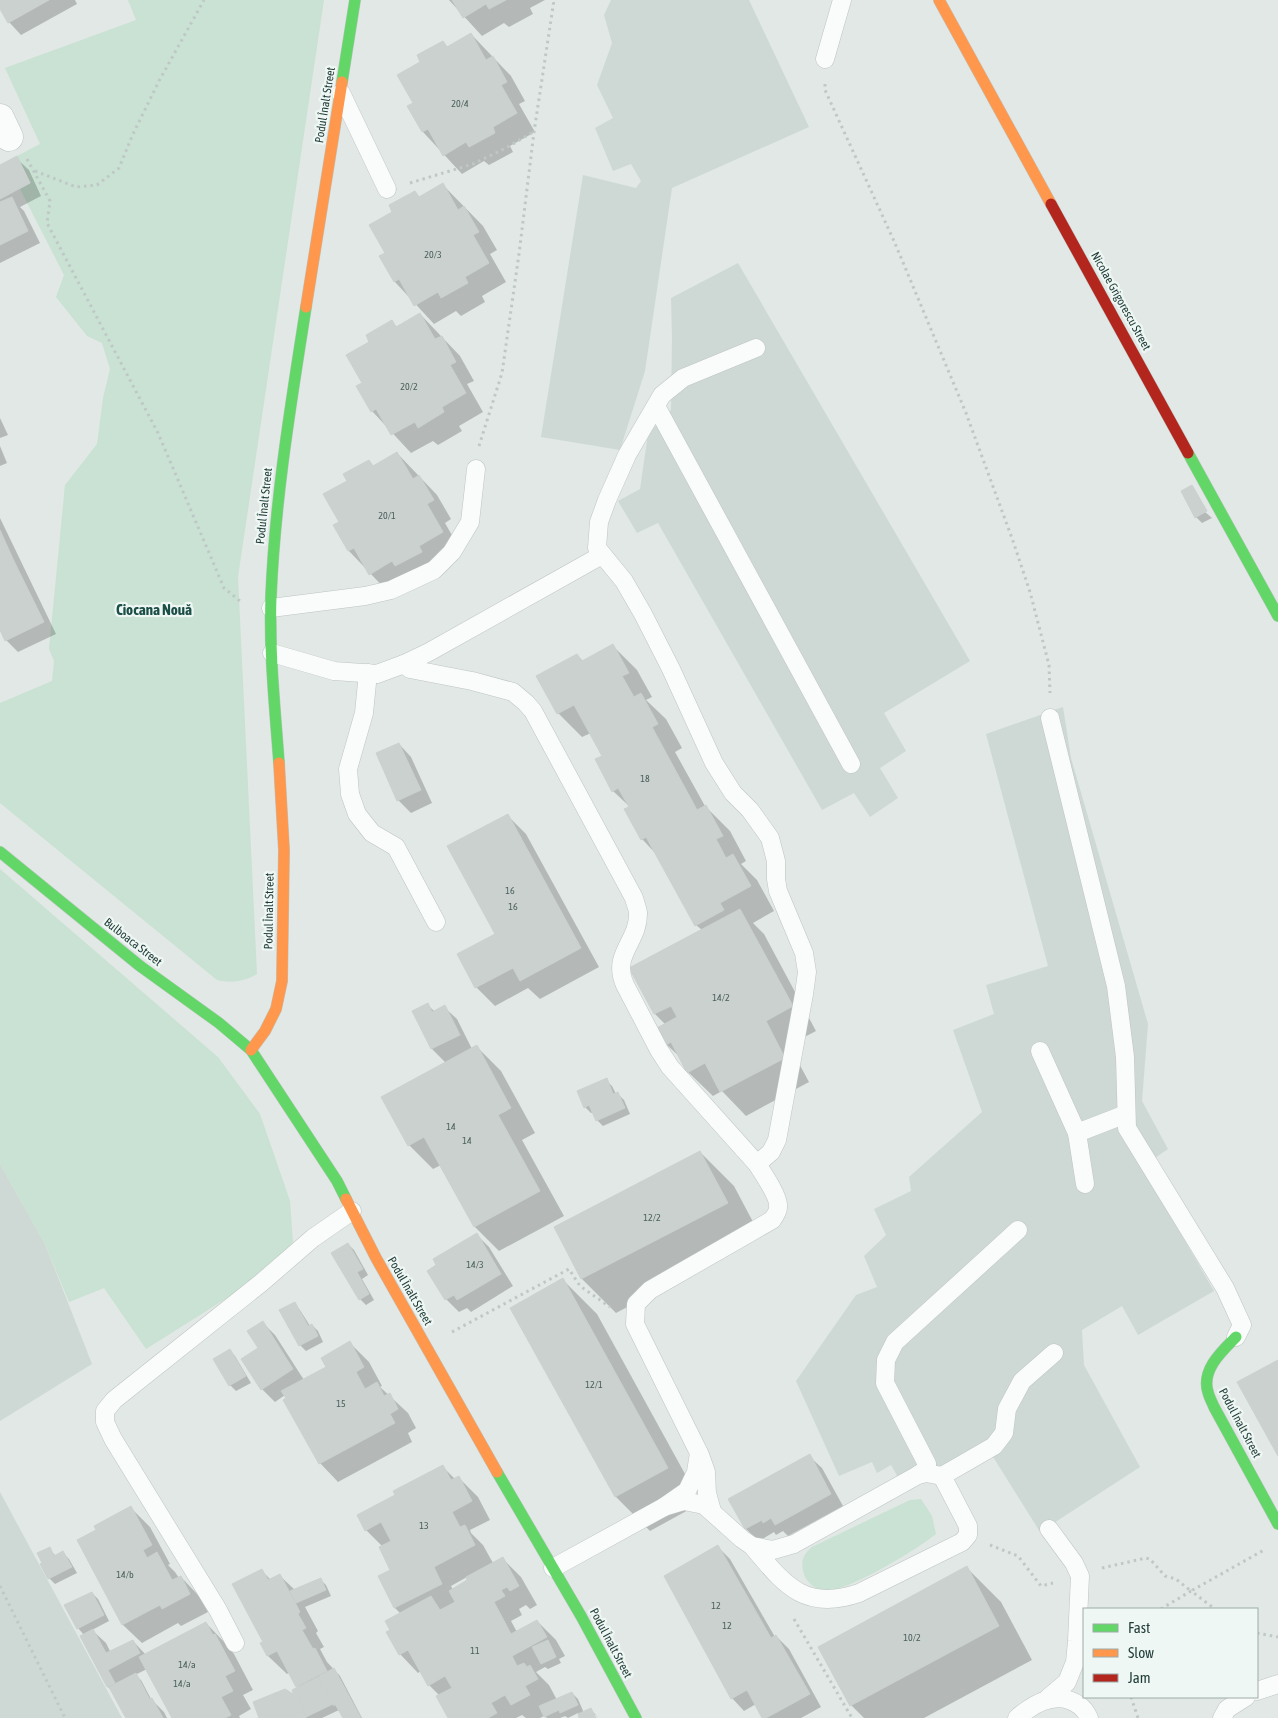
<svg xmlns="http://www.w3.org/2000/svg" width="1278" height="1718" viewBox="0 0 1278 1718" font-family="'Asap Condensed',sans-serif">
	<style>
		.built { fill: #ced9d5 }
		.green { fill: #c9e2d3 }
		.shadow { fill: #0003; fill-rule: evenodd }
		.building { fill: #cbd1cf; stroke: #cad1ce }
		.lines { fill: none; stroke-linecap: round; stroke-linejoin: round }
		.lane-casing { stroke: #bec5c2; stroke-width: 19 }
		.street-casing { stroke: #bec5c2; stroke-width: 29 }
		.fast-casing { stroke: #bdc6c3; stroke-width: 12 }
		.slow-casing { stroke: #bdc6c3; stroke-width: 12 }
		.jam-casing { stroke: #bdc6c3; stroke-width: 12 }
		.path { stroke: #bfc8c6; stroke-width: 3; stroke-dasharray: 2.5 4; stroke-linecap: butt }
		.lane { stroke: #fafcfb; stroke-width: 18 }
		.street { stroke: #fafcfb; stroke-width: 28 }
		.fast { stroke: #63d668; stroke-width: 11 }
		.slow { stroke: #ff974d; stroke-width: 11 }
		.jam { stroke: #b3261e; stroke-width: 11 }
		.labels { text-anchor: middle; stroke-width: 4.5; stroke-linejoin: round; paint-order: stroke }
		.number-label { font-size: 10px; fill: #4a605c }
		.street-label { font-size: 12px; fill: #1f3b36; stroke: #eff7f4 }
		.quarter-label { font-size: 15px; font-weight: bold; fill: #1a4e46; stroke: #eff7f4 }
	</style>
	<rect width="100%" height="100%" fill="#e1e8e5"/>
	<!-- built -->
	<g class="built">
		<polygon points="611,0 749,0 809,127 672,188 645,371 620,450 541,437 583,175 636,188 641,181 631,164 613,171 595,128 613,118 597,85 612,43 604,15"/>
		<polygon points="738,263 970,661 884,713 906,751 880,768 898,798 870,817 854,793 822,810 658,523 637,533 618,501 640,489 648,434 671,410 672,339 671,298"/>
		<polygon points="1063,707 1071,758 1148,1024 1142,1101 1168,1149 1142,1167 1214,1291 1138,1335 1122,1306 1082,1330 1084,1365 1140,1467 1040,1532 985,1444 903,1486 891,1465 877,1473 872,1462 839,1476 796,1381 856,1295 877,1287 864,1256 886,1235 874,1209 911,1191 909,1177 982,1112 953,1030 994,1014 986,985 1048,966 986,734"/>
		<polygon points="0,1164 45,1244 92,1364 0,1421"/>
		<polygon points="0,1492 122,1718 0,1718"/>
	</g>
	<!-- green -->
	<g class="green">
		<path d="M128 0H324L238 577 257 974C243 982 233 983 217 980L0 803V703L52 681 54 661 49 649 65 485 97 444 103 398 110 369 102 343 87 336 56 297 64 275 20 189 31 183 17 156 40 144 5 68 136 20Z"/>
		<polygon points="0,869 218,1057 260,1114 290,1201 293,1242 273,1269 146,1349 104,1288 69,1302 45,1244 0,1164"/>
		<path d="M921 1499 932 1516 936 1534C916 1550 852 1589 827 1591 818 1592 806 1582 804 1574 800 1561 803 1555 812 1547L910 1500Z"/>
	</g>
	<!-- shadow -->
	<g class="shadow">
		<polygon points="0,0 75,0 77,4 21,35 9,22 0,7"/>
		<polygon points="449,0 545,0 530,8 533,14 509,27 504,23 482,36"/>
		<polygon points="471,34 511,76 525,101 519,104 535,132 510,146 513,152 489,165 484,161 462,174 423,132 415,104 422,62 443,42 448,48"/>
		<polygon points="16,158 29,170 41,196 20,207 24,211 40,243 0,263 0,166"/>
		<polygon points="443,185 483,226 497,250 490,254 506,282 482,296 485,302 461,316 456,311 434,324 395,282 386,254 394,212 415,192 420,198"/>
		<polygon points="420,314 460,356 474,381 467,384 483,412 459,426 462,431 438,445 433,441 411,453 372,411 363,383 371,342 392,322 397,327"/>
		<polygon points="0,418 8,435 0,438"/>
		<polygon points="0,446 7,463 0,466"/>
		<polygon points="397,453 437,495 451,519 445,523 461,551 389,593 349,551 341,523 348,481 369,461 374,467"/>
		<polygon points="1182,492 1212,518 1202,523 1196,517"/>
		<polygon points="0,518 56,634 18,652 6,640 0,628"/>
		<polygon points="613,646 637,670 652,697 646,700 666,719 682,748 675,752 705,806 730,831 746,861 741,864 757,880 774,911 753,923 764,934 816,1031 789,1045 809,1082 746,1116 722,1091 713,1096 688,1072 681,1058 667,1045 659,1028 666,1025 655,1014 631,968 702,930 696,925 657,855 642,839 630,807 613,791 604,756 591,733 582,737 558,713 577,655 584,662"/>
		<polygon points="399,744 411,757 432,803 411,813 398,800 377,754"/>
		<polygon points="508,816 526,834 599,967 540,999 528,988 495,1006 476,987 459,955 496,935"/>
		<polygon points="428,1005 435,1012 444,1007 457,1019 472,1049 476,1046 501,1071 535,1133 522,1140 564,1216 499,1251 475,1227 441,1165 433,1169 409,1145 446,1063 432,1049 413,1012"/>
		<polygon points="606,1080 612,1086 616,1094 618,1094 624,1100 630,1114 603,1126 597,1120 594,1112 591,1113 585,1107 579,1092"/>
		<polygon points="700,1152 734,1186 761,1237 616,1313 582,1279 556,1227"/>
		<polygon points="477,1235 489,1247 513,1286 471,1312 467,1308 459,1312 446,1299 429,1271"/>
		<polygon points="348,1244 354,1250 368,1275 362,1279 374,1300 366,1305 360,1299"/>
		<polygon points="563,1280 597,1314 701,1503 650,1531 616,1497 512,1308"/>
		<polygon points="294,1304 300,1310 310,1326 312,1325 318,1331 323,1342 306,1351 300,1345"/>
		<polygon points="263,1323 275,1335 304,1380 328,1367 350,1343 369,1362 382,1386 380,1387 408,1413 416,1428 408,1433 412,1442 338,1482 320,1463 285,1395 275,1402 262,1389 260,1349"/>
		<polygon points="229,1350 235,1356 251,1383 236,1391 230,1385"/>
		<polygon points="809,1456 822,1468 843,1506 788,1536 783,1531 776,1535 774,1532 759,1541 746,1529 730,1499"/>
		<path d="M443 1467 456 1480 459 1478 478 1497 490 1520 470 1530 471 1533 483 1545 493 1563 502 1558 521 1577 537 1605 530 1609 526 1605 519 1609 522 1615 511 1621 517 1632 537 1621 556 1640 565 1656 559 1659 561 1663 548 1669 545 1667 536 1672 549 1685 557 1700 572 1693 578 1699 584 1713 591 1710 597 1716 598 1718 596 1715H593L594 1718H581L578 1713 568 1718 565 1716 560 1718H547L544 1716 540 1718H526L522 1715 516 1718H450L440 1696 429 1685 421 1671 418 1673 400 1654 392 1630 401 1614 395 1608 379 1577 392 1570 383 1547 366 1530 397 1496ZM467 1577 469 1581 453 1590 451 1586Z"/>
		<polygon points="131,1508 150,1527 170,1564 168,1565 175,1572 179,1578 181,1577 199,1596 208,1612 181,1626 178,1623 142,1643 123,1625 78,1540 97,1530"/>
		<polygon points="717,1546 730,1559 775,1637 776,1636 789,1649 821,1707 801,1718 763,1718 756,1704 744,1711 732,1698"/>
		<polygon points="49,1549 56,1556 63,1553 69,1559 77,1573 55,1584 49,1578 42,1565"/>
		<polygon points="967,1568 1001,1602 1032,1660 924,1718 864,1718 851,1705 820,1648"/>
		<polygon points="262,1571 271,1580 279,1575 295,1590 320,1579 326,1585 331,1596 305,1607 318,1631 316,1633 324,1647 320,1649 327,1662 340,1676 362,1718 344,1718 339,1710 322,1718 260,1718 296,1698 299,1688 290,1672 287,1674 268,1656 262,1643 264,1643"/>
		<polygon points="92,1593 98,1599 109,1621 92,1630 106,1643 111,1653 133,1641 146,1655 206,1623 224,1642 234,1654 253,1690 243,1695 251,1709 239,1716 240,1718 174,1718 147,1669 135,1675 141,1680 151,1699 164,1712 167,1718 127,1718 113,1692 108,1687 81,1636 84,1635 78,1628"/>
	</g>
	<!-- building -->
	<g class="building">
		<polygon points="0,0 49,0 8,23 0,9"/>
		<polygon points="452,0 506,0 489,9 486,4 463,18"/>
		<polygon points="471,33 486,60 493,56 507,82 501,85 517,113 493,127 495,133 469,147 466,142 443,156 428,129 422,132 407,106 413,103 397,75 420,62 417,55 443,41 447,47"/>
		<polygon points="17,156 30,183 0,199 0,165"/>
		<polygon points="443,183 458,210 464,206 479,232 473,235 489,263 465,277 468,283 441,298 438,292 414,306 399,279 394,282 379,256 385,253 369,225 392,212 389,205 415,191 419,197"/>
		<polygon points="12,197 28,231 0,245 0,202"/>
		<polygon points="420,313 435,339 442,336 456,362 450,365 466,393 442,407 444,412 418,428 415,422 391,435 376,409 371,412 356,386 362,383 346,355 369,342 366,335 392,320 396,327"/>
		<polygon points="397,452 413,479 419,475 434,500 427,504 443,532 419,546 422,552 395,566 392,561 369,575 354,548 348,551 333,525 339,522 323,494 347,481 343,474 369,460 373,466"/>
		<polygon points="1192,485 1207,511 1195,518 1181,491"/>
		<polygon points="0,530 13,559 0,565"/>
		<polygon points="13,559 44,622 5,641 0,630 0,565"/>
		<polygon points="613,644 629,673 622,676 634,697 641,693 658,724 652,727 697,810 706,805 723,836 716,839 726,858 733,854 751,886 720,903 724,910 695,926 646,837 641,840 624,809 629,807 618,788 612,792 595,759 602,756 574,705 557,714 536,676 577,654 582,661"/>
		<polygon points="399,743 421,790 397,801 376,753"/>
		<polygon points="508,814 581,948 520,981 513,968 475,988 457,954 495,934 447,846"/>
		<polygon points="740,909 793,1006 766,1021 785,1058 720,1092 705,1063 687,1073 671,1042 666,1045 657,1028 677,1017 671,1006 654,1014 629,968"/>
		<polygon points="428,1003 432,1012 445,1005 460,1035 431,1049 412,1011"/>
		<polygon points="477,1045 511,1108 498,1115 540,1191 474,1227 424,1137 408,1146 381,1097"/>
		<polygon points="607,1078 613,1094 618,1092 625,1108 596,1121 589,1105 584,1108 577,1091"/>
		<polygon points="700,1151 728,1203 581,1279 554,1227"/>
		<polygon points="477,1233 501,1274 457,1300 454,1295 445,1300 427,1271 436,1265 433,1259"/>
		<polygon points="348,1243 363,1269 357,1272 369,1294 359,1300 331,1253"/>
		<polygon points="563,1278 668,1468 615,1497 510,1308"/>
		<polygon points="295,1302 308,1326 312,1324 318,1336 299,1346 279,1310"/>
		<polygon points="263,1321 293,1369 261,1390 241,1359 258,1348 247,1331"/>
		<polygon points="350,1341 364,1367 356,1372 365,1389 377,1382 384,1396 390,1393 398,1409 390,1414 395,1423 319,1464 283,1400 286,1398 281,1391 326,1367 321,1358"/>
		<polygon points="230,1349 246,1376 229,1386 213,1359"/>
		<polygon points="1278,1360 1278,1456 1237,1382"/>
		<polygon points="810,1454 831,1494 775,1525 771,1518 763,1523 762,1520 745,1529 728,1499"/>
		<polygon points="443,1465 451,1480 459,1476 472,1501 452,1512 460,1527 465,1525 475,1545 434,1567 442,1584 394,1608 378,1576 390,1570 379,1547 391,1541 381,1522 365,1531 357,1515 395,1495 393,1491"/>
		<polygon points="131,1506 152,1545 143,1550 147,1558 157,1552 172,1580 181,1576 190,1594 162,1609 160,1605 122,1625 77,1540 96,1530 94,1526"/>
		<polygon points="718,1545 771,1638 776,1635 810,1694 766,1718 762,1718 747,1690 731,1699 664,1576"/>
		<polygon points="50,1547 54,1556 63,1551 72,1567 48,1579 40,1564 42,1563 37,1553"/>
		<polygon points="503,1557 519,1586 510,1591 507,1587 501,1590 505,1596 494,1602 511,1634 537,1620 547,1637 512,1656 517,1666 524,1663 527,1667 530,1665 538,1679 525,1686 530,1695 511,1705 505,1695 491,1703 497,1713 488,1718 448,1718 436,1696 452,1688 445,1676 428,1686 408,1650 399,1655 386,1632 390,1630 385,1621 431,1596 440,1610 455,1602 449,1591 467,1580 466,1577"/>
		<polygon points="967,1566 999,1626 850,1706 818,1647"/>
		<polygon points="262,1569 268,1580 280,1574 300,1612 298,1614 306,1628 302,1630 313,1649 315,1648 327,1671 296,1687 277,1651 267,1656 260,1643 263,1642 232,1584"/>
		<polygon points="321,1578 326,1590 296,1603 290,1591"/>
		<polygon points="92,1592 104,1615 77,1629 64,1605"/>
		<polygon points="206,1622 213,1635 215,1634 235,1671 225,1676 233,1691 221,1697 231,1715 225,1718 172,1718 139,1657"/>
		<polygon points="93,1629 106,1653 133,1640 140,1653 108,1670 115,1683 107,1687 80,1636"/>
		<polygon points="548,1640 556,1657 541,1664 532,1647"/>
		<polygon points="334,1668 361,1718 343,1718 335,1704 334,1706 333,1704 318,1677"/>
		<polygon points="136,1673 150,1700 123,1713 109,1687"/>
		<polygon points="318,1677 333,1704 306,1717 298,1697 294,1695 292,1690"/>
		<polygon points="285,1689 298,1697 306,1718 259,1718 253,1702"/>
		<polygon points="572,1692 578,1705 560,1713 559,1710 544,1717 539,1706"/>
		<polygon points="152,1698 163,1718 126,1718 123,1713"/>
		<polygon points="591,1708 596,1718 579,1718 578,1714"/>
	</g>
	<g class="lines">
		<!-- lane casing -->
		<g class="lane-casing">
			<g id="lane">
				<polyline points="825,59 842,0"/>
				<polyline points="341,93 387,189"/>
				<polyline points="756,348 683,378 662,395 627,455 607,500 599,522 597,548 624,581 643,614 671,669 714,763 733,793 750,810 770,838 776,861 776,879 778,891 804,953 807,972 804,994 777,1140 771,1152 757,1164"/>
				<polyline points="656,406 851,764"/>
				<polyline points="271,608 365,596 391,590 434,570 452,552 470,522 476,469"/>
				<polyline points="272,653 334,671 377,674 404,664 429,652 602,555"/>
				<path d="M404 664 410 669 472 681 513 692 526 703 533 711 634 898C635 903 638 909 638 913 639 942 611 954 625 985L659 1050 670 1067 757 1164C762 1172 778 1195 778 1205 779 1210 775 1216 772 1220L650 1290 636 1304 635 1324 699 1453 696 1472 687 1491 664 1507"/>
				<polyline points="368,673 364,713 348,769 350,794 357,814 372,833 396,847 436,922"/>
				<polyline points="1050,718 1116,986 1125,1057 1127,1128 1225,1288 1242,1325 1236,1337"/>
				<polyline points="1040,1051 1077,1133 1126,1114"/>
				<polyline points="1077,1133 1085,1184"/>
				<polyline points="700,1455 706,1472 707,1493 712,1511"/>
				<polyline points="918,1475 925,1470 927,1464 885,1383 886,1360 895,1342 1018,1230"/>
				<polyline points="942,1476 994,1446 1004,1433 1007,1409 1022,1381 1054,1353"/>
				<path d="M553 1568 664 1507 684 1501 704 1505 742 1539 752 1546 773 1550 794 1544 918 1475 926 1473 942 1476 968 1526V1535L962 1542 859 1593C804 1612 784 1584 752 1546"/>
				<polyline points="235,1643 218,1610 113,1439 105,1422 105,1411 114,1400 261,1283 313,1238 352,1211"/>
				<polyline points="1257,1691 1278,1684"/>
				<polyline points="1048,1698 1067,1682 1075,1662 1077,1641 1080,1576 1074,1563 1049,1529"/>
				<path d="M1017 1718C1034 1703 1058 1689 1080 1706 1083 1708 1087 1714 1089 1718"/>
				<polyline points="1222,1718 1227,1709 1246,1697"/>
			</g>
		</g>
		<!-- street casing -->
		<g class="street-casing">
			<polyline id="street" points="0,118 9,137"/>
		</g>
		<!-- fast casing -->
		<g class="fast-casing">
			<g id="fast">
				<polyline points="342,82 355,0"/>
				<polyline points="1188,453 1278,616"/>
				<path d="M279 763C275 708 269 652 271 596 275 499 291 403 306 307"/>
				<polyline points="0,852 140,966 219,1023 251,1050 337,1181 346,1199"/>
				<path d="M1236 1337C1222 1351 1201 1370 1208 1392 1209 1397 1212 1402 1214 1407L1278 1524"/>
				<polyline points="497,1472 581,1616 636,1718"/>
			</g>
		</g>
		<!-- slow casing -->
		<g class="slow-casing">
			<g id="slow">
				<polyline points="939,0 1051,204"/>
				<polyline points="306,307 342,82"/>
				<polyline points="251,1050 265,1031 276,1009 282,981 284,850 279,763"/>
				<polyline points="346,1199 376,1258 497,1472"/>
			</g>
		</g>
		<!-- jam casing -->
		<g class="jam-casing">
			<polyline id="jam" points="1051,204 1188,453"/>
		</g>
		<!-- path -->
		<g class="path">
			<polyline points="825,84 825,90 894,241 966,413 1013,541 1030,592 1049,665 1050,693"/>
			<polyline points="27,159 50,201 47,223 158,433 224,588 240,601"/>
			<polyline points="35,171 76,187 97,185 119,168 133,134 159,81 204,0"/>
			<polyline points="410,183 473,164 506,148 533,132"/>
			<polyline points="479,446 502,373 519,254 534,132 554,0"/>
			<polyline points="452,1332 569,1269 580,1286 610,1307"/>
			<polyline points="990,1545 1018,1556 1041,1586 1053,1583"/>
			<polyline points="1102,1568 1146,1558 1150,1559 1165,1576 1176,1579 1191,1591 1264,1550"/>
			<polyline points="0,1586 65,1718"/>
			<polyline points="1161,1609 1191,1591 1215,1609"/>
			<polyline points="794,1619 852,1718"/>
			<polyline points="1257,1633 1278,1637"/>
			<polyline points="1131,1697 1138,1718"/>
		</g>
		<!-- lane -->
		<use href="#lane" class="lane"/>
		<!-- street -->
		<use href="#street" class="street"/>
		<!-- fast -->
		<use href="#fast" class="fast"/>
		<!-- slow -->
		<use href="#slow" class="slow"/>
		<!-- jam -->
		<use href="#jam" class="jam"/>
	</g>
	<g class="labels">
		<!-- number labels -->
		<g class="number-label">
			<text x="460" y="107">20/4</text>
			<text x="433" y="258">20/3</text>
			<text x="409" y="390">20/2</text>
			<text x="387" y="519">20/1</text>
			<text x="645" y="782">18</text>
			<text x="510" y="894">16</text>
			<text x="513" y="910">16</text>
			<text x="721" y="1001">14/2</text>
			<text x="451" y="1130">14</text>
			<text x="467" y="1144">14</text>
			<text x="652" y="1221">12/2</text>
			<text x="475" y="1268">14/3</text>
			<text x="594" y="1388">12/1</text>
			<text x="341" y="1407">15</text>
			<text x="424" y="1529">13</text>
			<text x="125" y="1578">14/b</text>
			<text x="716" y="1609">12</text>
			<text x="727" y="1629">12</text>
			<text x="912" y="1641">10/2</text>
			<text x="475" y="1654">11</text>
			<text x="187" y="1668">14/a</text>
			<text x="182" y="1687">14/a</text>
		</g>
		<!-- street labels -->
		<g class="street-label">
			<text transform="translate(325 105) rotate(-81)" y="4">Podul Înalt Street</text>
			<text transform="translate(1121 301) rotate(61)" y="4">Nicolae Grigorescu Street</text>
			<text transform="translate(264 506) rotate(-84)" y="4">Podul Înalt Street</text>
			<text transform="translate(269 911) rotate(-89)" y="4">Podul Înalt Street</text>
			<text transform="translate(133 942) rotate(38)" y="4">Bulboaca Street</text>
			<text transform="translate(410 1291) rotate(60)" y="4">Podul Înalt Street</text>
			<text transform="translate(1240 1423) rotate(62)" y="4">Podul Înalt Street</text>
			<text transform="translate(611 1643) rotate(62)" y="4">Podul Înalt Street</text>
		</g>
		<!-- quarter labels -->
		<g class="quarter-label">
			<text x="154" y="615">Ciocana Nouă</text>
		</g>
	</g>
	<!-- legend -->
	<rect x="1083" y="1608" width="175" height="90" fill="#eff7f4" stroke="#9caca8"/>
	<rect x="1093" y="1624" width="25" height="8" fill="#63d668" stroke="#9caca8"/>
	<text x="1128" y="1633" font-size="15" fill="#1f3b36">Fast</text>
	<rect x="1093" y="1649" width="25" height="8" fill="#ff974d" stroke="#9caca8"/>
	<text x="1128" y="1658" font-size="15" fill="#1f3b36">Slow</text>
	<rect x="1093" y="1674" width="25" height="8" fill="#b3261e" stroke="#9caca8"/>
	<text x="1128" y="1683" font-size="15" fill="#1f3b36">Jam</text>
</svg>
